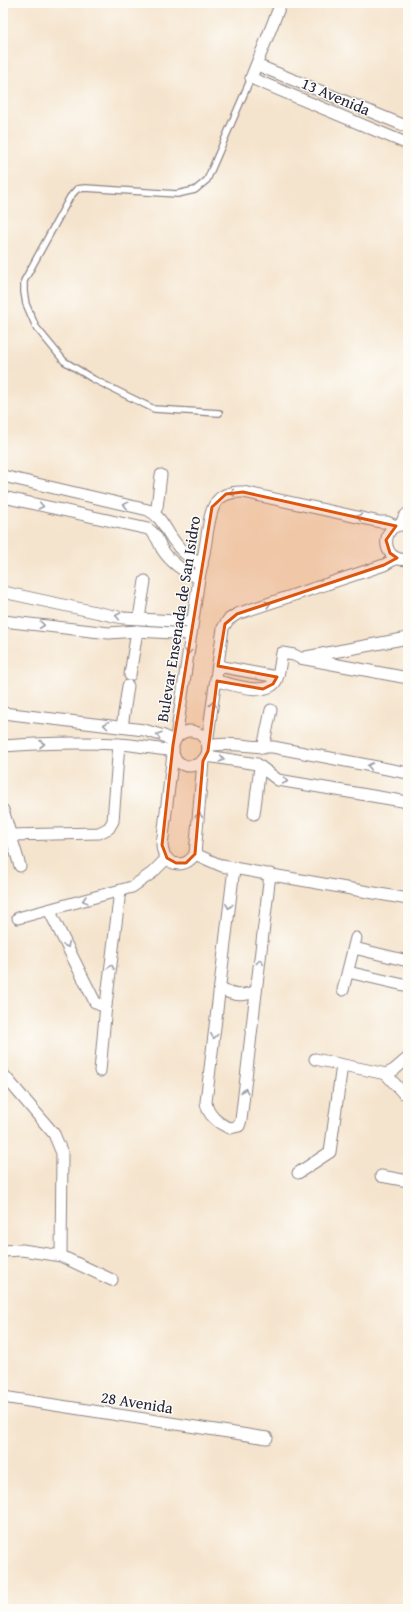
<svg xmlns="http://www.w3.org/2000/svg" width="411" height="1612" viewBox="0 0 411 1612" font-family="'Gentium Book Plus',serif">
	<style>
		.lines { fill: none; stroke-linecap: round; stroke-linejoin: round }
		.lane-casing { stroke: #8c8384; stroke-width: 8 }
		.street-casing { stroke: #8c8384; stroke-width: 13 }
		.lane { stroke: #fff; stroke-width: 5.5 }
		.street { stroke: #fff; stroke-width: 11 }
		.oneway { stroke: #9c9ca7 }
		.marked { fill: #de560e; fill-opacity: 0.2; stroke: #de560e; stroke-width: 3; stroke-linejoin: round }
		.labels { text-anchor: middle; stroke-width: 3; stroke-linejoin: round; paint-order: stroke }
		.street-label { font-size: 16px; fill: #22223b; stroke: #fdfcf7 }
	</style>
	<rect width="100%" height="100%" fill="#fdfcf7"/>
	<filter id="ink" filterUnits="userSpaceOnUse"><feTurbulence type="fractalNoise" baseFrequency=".025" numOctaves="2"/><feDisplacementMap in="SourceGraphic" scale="8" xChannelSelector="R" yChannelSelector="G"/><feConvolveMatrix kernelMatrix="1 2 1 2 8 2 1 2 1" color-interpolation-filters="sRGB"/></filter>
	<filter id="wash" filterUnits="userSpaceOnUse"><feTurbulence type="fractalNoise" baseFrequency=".012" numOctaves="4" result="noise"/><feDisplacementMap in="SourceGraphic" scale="16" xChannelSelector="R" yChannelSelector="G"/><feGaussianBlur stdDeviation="0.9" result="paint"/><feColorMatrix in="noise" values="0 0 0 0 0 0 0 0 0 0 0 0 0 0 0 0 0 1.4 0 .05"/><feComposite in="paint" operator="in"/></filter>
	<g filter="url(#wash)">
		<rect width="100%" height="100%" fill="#f5e4cd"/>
	</g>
	<g filter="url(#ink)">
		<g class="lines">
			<!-- lane casing -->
			<g class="lane-casing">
				<polyline id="lane" points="219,413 154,409 93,379 64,361 36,327 26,304 24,292 24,281 70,197 77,189 85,188 177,194 195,190 207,180 251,78"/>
			</g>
			<!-- street casing -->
			<g class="street-casing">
				<g id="street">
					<polyline points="281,3 251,78 408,144"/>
					<polyline points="257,65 408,127"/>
					<path d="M3 476 148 510C162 517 165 529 174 541 181 552 191 559 202 565"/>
					<path d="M3 497 148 529C156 533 158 541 162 549 171 563 184 572 199 578"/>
					<polyline points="154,513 157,507 161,475"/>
					<polyline points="401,525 404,517 408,513"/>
					<path d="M408 525C380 519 379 564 408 559"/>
					<polyline points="3,592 123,618 192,622"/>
					<polyline points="139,618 145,581"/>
					<polyline points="3,621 109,633 137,631 191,634"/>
					<polyline points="306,657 408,638"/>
					<polyline points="218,666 277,677"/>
					<polyline points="130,675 137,631"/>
					<path d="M217 681C231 684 267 697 276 681 280 673 280 662 282 653L294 655 300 658 408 678"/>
					<polyline points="3,713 144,730 164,736 174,742"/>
					<polyline points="122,727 128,686"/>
					<path d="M176 738C186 727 200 729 207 743"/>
					<path d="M3 746C41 743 80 742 117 744 136 744 154 750 173 750"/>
					<path d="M208 746C230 741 251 748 273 747L408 773"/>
					<polyline points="263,748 271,710"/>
					<path d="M173 754C182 776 213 765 207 743L223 628 228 620 237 614 384 565 397 558"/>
					<polyline points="207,756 257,764 278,780 408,802"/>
					<path d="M203 761 195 854C184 871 163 865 162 845L173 754V745L176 738 199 578C202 564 205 550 207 535 211 511 212 491 243 492L380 522H387L396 526"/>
					<polyline points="3,810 20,866"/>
					<polyline points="254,814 260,767"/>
					<polyline points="11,835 99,833 109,828 113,821 119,744"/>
					<polyline points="195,854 222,866 408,899"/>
					<path d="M234 868 206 1102C207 1115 219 1124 230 1128L239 1126 241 1120 270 874"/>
					<polyline points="49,910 95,1002 100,1005 106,1005"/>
					<polyline points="18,918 132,887 152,873 167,858"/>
					<polyline points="354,948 408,961"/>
					<polyline points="348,972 408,986"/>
					<path d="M220 988C232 996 243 997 256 991"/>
					<polyline points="343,990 356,938"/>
					<polyline points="315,1059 386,1074 394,1070 408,1058"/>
					<polyline points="100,1071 106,1005 120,891"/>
					<polyline points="3,1074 54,1134 62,1153 61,1256"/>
					<polyline points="386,1074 403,1093"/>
					<polyline points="298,1173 330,1152 342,1065"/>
					<polyline points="381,1176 408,1181"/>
					<polyline points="3,1251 22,1250 61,1256 112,1280"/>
					<polyline points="3,1397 267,1438"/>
				</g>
			</g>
			<!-- lane -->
			<use href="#lane" class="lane"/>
			<!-- street -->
			<use href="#street" class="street"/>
		</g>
		<!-- one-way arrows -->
		<defs><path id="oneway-chevron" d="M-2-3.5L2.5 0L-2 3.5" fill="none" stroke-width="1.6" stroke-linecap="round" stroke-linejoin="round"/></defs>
		<g class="oneway">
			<use href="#oneway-chevron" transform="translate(232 493) rotate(169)"/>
			<use href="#oneway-chevron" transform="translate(126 505) rotate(-167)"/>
			<use href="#oneway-chevron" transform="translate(41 506) rotate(12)"/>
			<use href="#oneway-chevron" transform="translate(359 517) rotate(-168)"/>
			<use href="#oneway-chevron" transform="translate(268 604) rotate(-18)"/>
			<use href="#oneway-chevron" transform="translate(118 616) rotate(-169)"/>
			<use href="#oneway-chevron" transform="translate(42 625) rotate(6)"/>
			<use href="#oneway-chevron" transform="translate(188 652) rotate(98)"/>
			<use href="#oneway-chevron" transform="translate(213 704) rotate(-81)"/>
			<use href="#oneway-chevron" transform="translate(106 725) rotate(-173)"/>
			<use href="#oneway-chevron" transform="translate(159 735) rotate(-161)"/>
			<use href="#oneway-chevron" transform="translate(42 744)"/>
			<use href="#oneway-chevron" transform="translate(222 759) rotate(12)"/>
			<use href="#oneway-chevron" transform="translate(370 766) rotate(-169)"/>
			<use href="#oneway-chevron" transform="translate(285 781) rotate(10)"/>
			<use href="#oneway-chevron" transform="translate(199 815) rotate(-85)"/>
			<use href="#oneway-chevron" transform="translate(85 900) rotate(165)"/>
			<use href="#oneway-chevron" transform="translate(229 906) rotate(97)"/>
			<use href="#oneway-chevron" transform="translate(67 945) rotate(64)"/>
			<use href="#oneway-chevron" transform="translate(260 962) rotate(-83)"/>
			<use href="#oneway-chevron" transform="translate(111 967) rotate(-83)"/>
			<use href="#oneway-chevron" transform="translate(214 1036) rotate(97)"/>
			<use href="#oneway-chevron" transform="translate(245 1091) rotate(-83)"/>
		</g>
	</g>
	<!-- marked area -->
	<path class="marked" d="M243 492 396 526 386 540 390 553 397 558 384 565 237 614 225 624 218 666 277 677 273 684 263 689 217 681 208 751 203 761 195 854 186 863H176L167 858 162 845 173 745 212 507 226 494Z"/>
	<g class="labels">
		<!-- street labels -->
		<g class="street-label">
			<text transform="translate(336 96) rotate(23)" y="6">13 Avenida</text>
			<text transform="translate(178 619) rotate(-81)" y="6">Bulevar Ensenada de San Isidro</text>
			<text transform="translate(137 1402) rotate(9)" y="6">28 Avenida</text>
		</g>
	</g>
	<!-- margin -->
	<rect width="411" height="1612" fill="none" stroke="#fdfcf7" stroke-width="16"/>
</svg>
